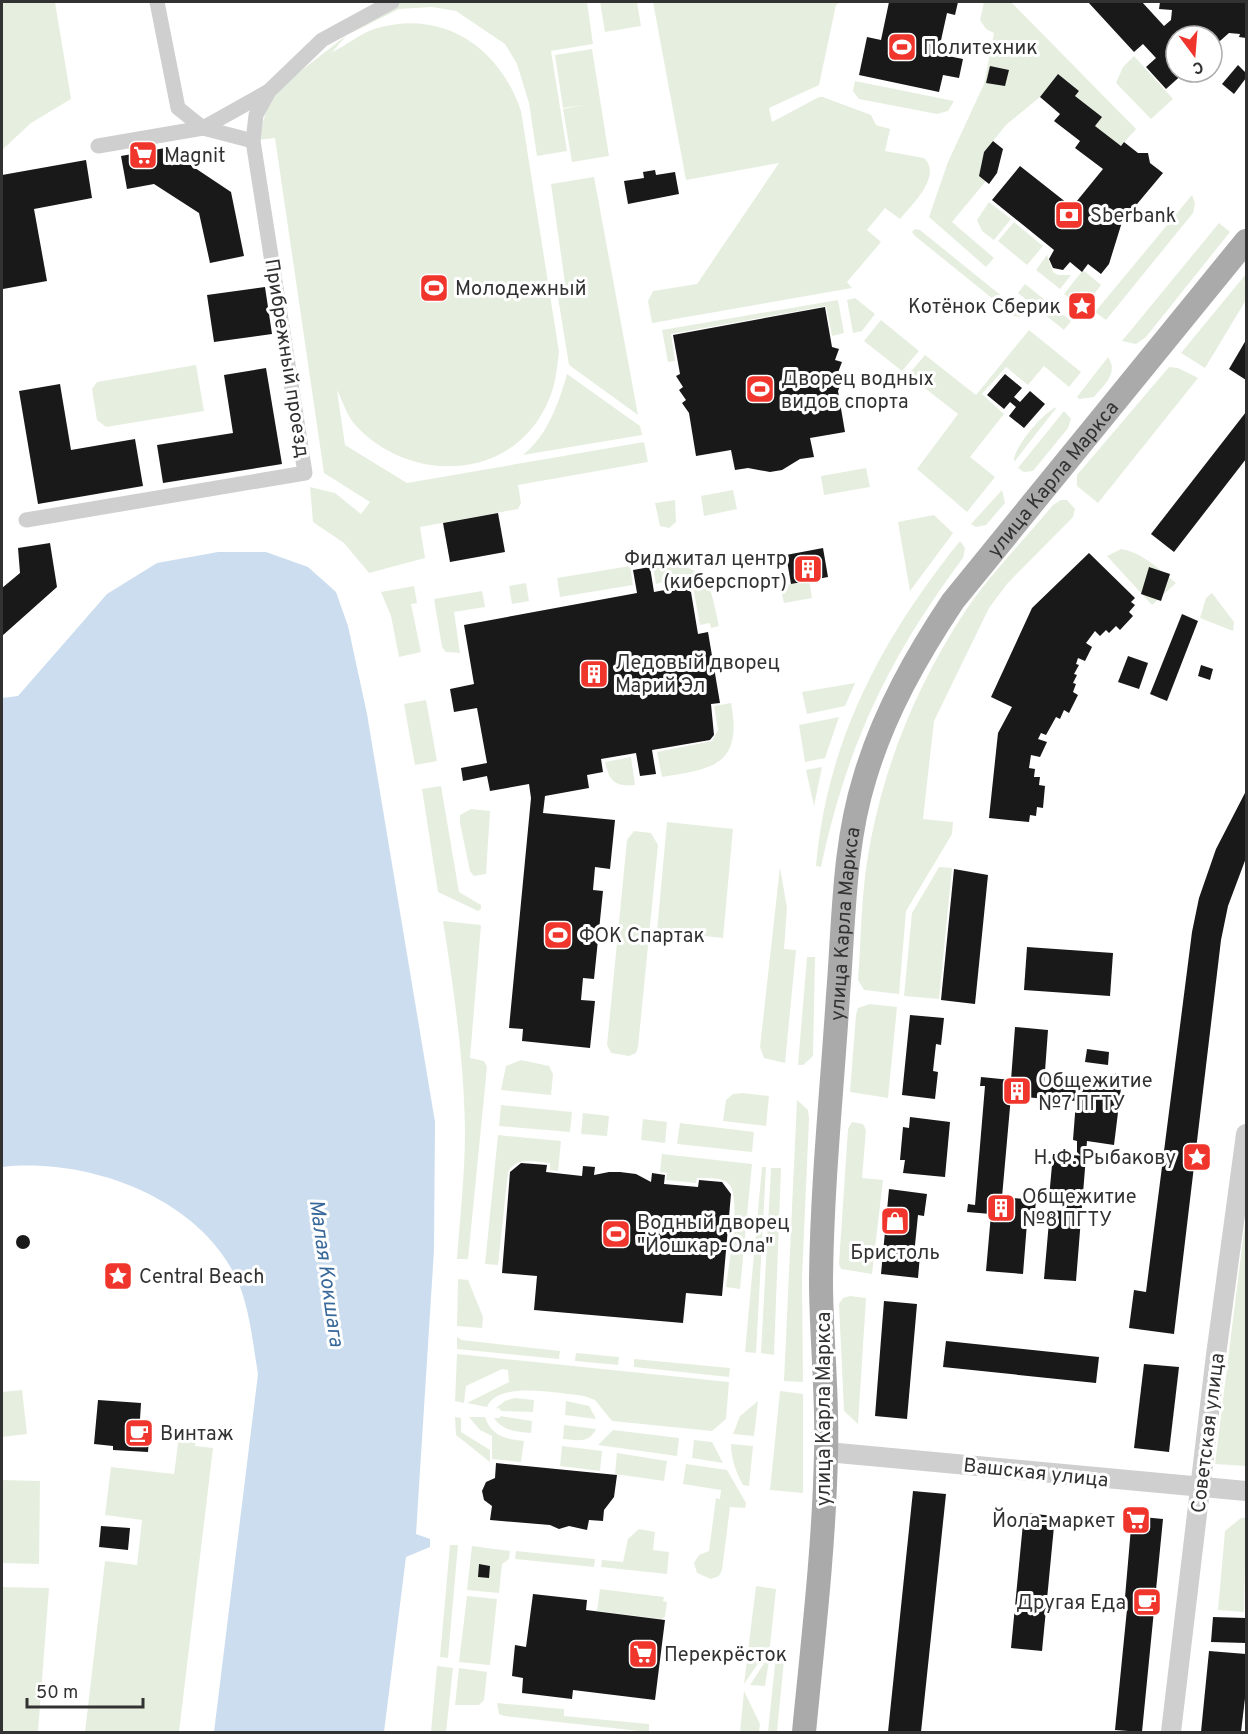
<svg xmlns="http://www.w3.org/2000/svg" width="1248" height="1734" viewBox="0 0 1248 1734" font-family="Overpass,sans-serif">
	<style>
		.green { fill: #e6efdf }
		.water { fill: #cbddef }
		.building { fill: #191919 }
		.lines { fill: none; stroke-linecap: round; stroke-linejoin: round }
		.minor { stroke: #cfcfcf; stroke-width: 15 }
		.tertiary { stroke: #cfcfcf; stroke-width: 20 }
		.primary { stroke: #aaa; stroke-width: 24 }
		.labels { text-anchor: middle; stroke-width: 6; stroke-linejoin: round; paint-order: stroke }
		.poi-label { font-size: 20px; fill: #323232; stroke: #fff; text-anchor: start }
		.street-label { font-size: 20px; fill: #323232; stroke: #fff }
		.water-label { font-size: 21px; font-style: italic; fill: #39699a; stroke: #fff }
	</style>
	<rect width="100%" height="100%" fill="#fff"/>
	<!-- green -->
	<g class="green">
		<polygon points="2,2 55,2 71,99 31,123 2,150"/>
		<path d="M402 2H587L593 44 551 51 567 151 537 156 529 103 517 64 505 44 456 11 432 7 399 9 347 35 332 52C346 46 360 33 377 28 444 9 500 48 521 111L559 352C557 367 556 382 550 397 518 480 414 487 356 426 347 416 343 402 337 390L345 445 407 483 644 442 648 462 518 485 521 503 518 509 420 527 425 558 369 573 344 543 313 522 310 487 335 493 361 514 370 502 324 473 275 138 258 140 271 94 347 35 374 15Z"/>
		<polygon points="600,2 637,2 641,26 605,32"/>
		<path d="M653 2H841L836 5 819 85 769 108 772 122 819 97H823L871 115 876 125 890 129 885 151 924 158C943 176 911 206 900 219L885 208 867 230 881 242 847 282 852 288 652 323 648 301 653 291 697 284 779 163 686 180Z"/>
		<polygon points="984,2 1011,2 1136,129 1121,146 1095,126 1075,96 1079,91 1058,74 1040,97 1006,125 984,152 979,176 986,181 952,222 994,258 986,267 929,217 948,162 984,84 994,33 986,29 980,20"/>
		<polygon points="592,49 609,156 572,162 563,109 583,105 563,108 555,55"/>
		<polygon points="1134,56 1173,99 1151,119 1116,83 1123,67"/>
		<polygon points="855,81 954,101 948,111 937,114 859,99 853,91"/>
		<polygon points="594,177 638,415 569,365 556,285 565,283 551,184"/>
		<polygon points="1192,195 1195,203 1193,213 1106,320 1095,312"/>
		<polygon points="989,202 1011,219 994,240 982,231 977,220"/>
		<polygon points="1014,222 1043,246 1027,265 998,241"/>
		<polygon points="1219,223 1230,232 1146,337 1136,344 1122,341"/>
		<polygon points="915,229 920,230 1019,310 1020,317 1014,316 915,236 912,232"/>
		<polygon points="1047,255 1053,272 1058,275 1071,275 1060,289 1036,270"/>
		<polygon points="1083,270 1101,285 1082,309 1064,294"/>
		<polygon points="1246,274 1246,300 1205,368 1181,353"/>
		<polygon points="1025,284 1071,321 1064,330 1018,293"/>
		<polygon points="855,298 875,314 862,331 853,333 847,300"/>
		<polygon points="838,300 844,333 832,336 826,306 671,334 675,361 668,362 662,330"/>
		<polygon points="881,320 919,351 902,371 864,341"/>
		<polygon points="1029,330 1081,372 1069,387 1044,366 1028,385 1006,367 982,394 1004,414 970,457 995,477 967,512 917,469 958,414 908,375 925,355 976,395"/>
		<path d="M1108 357C1119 373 1104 385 1094 397L1079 399 1077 397Z"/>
		<polygon points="196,365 204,411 106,427 97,420 92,389 97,382"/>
		<polygon points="1169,367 1178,368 1198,378 1098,503 1077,486 1077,475"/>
		<path d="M567 374 640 426 642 435 523 455C547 436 559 403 567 374Z"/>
		<path d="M1057 407 1014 462C1012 449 1044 411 1057 407Z"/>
		<polygon points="1064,411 1071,419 1068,428 1033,471 1024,472 1018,468"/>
		<polygon points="866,468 870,487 824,495 821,476"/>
		<polygon points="733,490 737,509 704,516 701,496"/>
		<polygon points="1002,490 1005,503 986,525 976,527 971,524"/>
		<polygon points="675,500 676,522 669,528 660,526 655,503"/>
		<path d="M1061 500H1067L1075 509 1073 517 1007 584 989 608 934 721 923 819 953 822 952 834 906 911 899 994 864 990 858 980C861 942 861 901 867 862 881 772 915 687 966 610 991 573 1025 539 1053 505Z"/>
		<polygon points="934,515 953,533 910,591 898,522"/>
		<path d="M960 541 965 548 963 558C889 657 847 745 821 867L816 866C827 740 882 638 960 541Z"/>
		<path d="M1121 549C1142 552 1160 570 1176 583L1152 605 1107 556Z"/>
		<path d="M666 560C711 572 710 584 719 626L711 628 710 623 700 625 693 587C684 575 669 581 656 584L652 562Z"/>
		<polygon points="630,566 633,585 560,597 557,578"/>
		<polygon points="809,580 812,598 784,603 780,586"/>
		<polygon points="526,583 529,601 512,604 509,586"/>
		<polygon points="414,586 417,603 411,604 421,652 399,657 391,616 381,592"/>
		<polygon points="482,591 485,607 454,612 460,653 446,652 442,647 434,599"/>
		<polygon points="1212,593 1234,622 1233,631 1200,618 1206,598"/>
		<polygon points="855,683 845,706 807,714 802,692"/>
		<polygon points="426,700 437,761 415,765 404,704"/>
		<path d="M731 703C743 765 713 769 662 777L657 752 712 741 718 730 714 706Z"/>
		<polygon points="839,717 825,758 805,762 799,725"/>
		<path d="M631 757 635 785C615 787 609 781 605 762Z"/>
		<polygon points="822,767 814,806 806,770"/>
		<polygon points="441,786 459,892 481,905 481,909 478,911 438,892 422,789"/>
		<polygon points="471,809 490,811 486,874 474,876 470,871 460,823 460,815"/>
		<polygon points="667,822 733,829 723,938 657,931"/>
		<polygon points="634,831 651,833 658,845 638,1047 636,1053 629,1056 611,1053 607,1045 627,840"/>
		<polygon points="780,867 787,908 784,949 796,950 785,1063 764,1058 760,1047"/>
		<polygon points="939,867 952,868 939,999 904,996 912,913"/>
		<path d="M443 921 481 925 470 1058 484 1061 487 1067 468 1259H457C460 1217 465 1173 465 1131 464 1060 454 991 443 921Z"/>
		<polygon points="807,957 815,957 813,1056 803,1065 798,1065"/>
		<polygon points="870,1004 897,1007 888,1098 850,1092 856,1015 858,1008"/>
		<polygon points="521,1060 549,1066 553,1074 551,1095 501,1090 506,1066"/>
		<polygon points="743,1093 769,1096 766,1126 723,1121 726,1100 733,1094"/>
		<polygon points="797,1100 808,1110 809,1119 802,1278 803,1382 784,1381"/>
		<polygon points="501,1105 572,1112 570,1132 499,1126"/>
		<polygon points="583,1113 609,1116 607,1136 581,1134"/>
		<polygon points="643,1119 667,1122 665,1143 641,1140"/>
		<polygon points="852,1122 863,1124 866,1130 862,1178 883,1180 872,1274 841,1269 839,1264 848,1129"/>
		<polygon points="680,1123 754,1132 752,1152 677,1144"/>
		<path d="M498 1135 561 1141 558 1171 550 1170V1163C535 1162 517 1156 508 1172L498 1265 485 1264Z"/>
		<path d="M662 1154 752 1164 740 1289 726 1287C728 1267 742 1198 729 1184 723 1177 706 1178 697 1178L696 1183 666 1180 667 1173 660 1172Z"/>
		<polygon points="762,1167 766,1167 756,1353 745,1352"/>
		<polygon points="771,1168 781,1168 774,1355 761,1353"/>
		<polygon points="1246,1215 1246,1466 1215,1464"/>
		<polygon points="458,1279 468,1280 483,1317 482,1328 457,1326"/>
		<polygon points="850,1296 866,1298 858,1424 844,1411 839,1304 843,1298"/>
		<polygon points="457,1337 462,1340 560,1351 559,1359 457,1349"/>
		<polygon points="576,1353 619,1357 618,1365 575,1361"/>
		<path d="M457 1354 729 1382 726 1419 712 1431 612 1421 595 1400 584 1396C560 1394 498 1380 487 1407L467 1403 509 1382 508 1370 502 1369 466 1386 464 1403 455 1401Z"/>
		<polygon points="634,1359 730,1368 729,1377 634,1367"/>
		<polygon points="22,1390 27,1434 2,1437 2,1392"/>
		<polygon points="780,1391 803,1394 803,1493 770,1490"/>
		<polygon points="514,1398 534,1400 533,1412 500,1411 501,1409 496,1408 505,1401"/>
		<polygon points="566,1401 589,1406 596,1419 565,1415"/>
		<polygon points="758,1401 754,1436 733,1434 740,1416"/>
		<path d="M500 1416 532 1421 531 1433C517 1432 503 1431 494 1418H500Z"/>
		<polygon points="455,1417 461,1418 461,1432 490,1450 490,1462 456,1435"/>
		<path d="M469 1417H485C491 1436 506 1439 524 1441L521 1462 492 1459V1436L480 1430Z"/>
		<path d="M564 1425 596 1429C589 1444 577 1440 563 1439Z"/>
		<polygon points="180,1429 197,1431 195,1446 213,1448 179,1732 85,1732 105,1561 137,1565 142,1520 105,1515 111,1467 174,1474"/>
		<polygon points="613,1430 679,1438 677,1456 598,1445"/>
		<polygon points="694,1440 712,1442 723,1463 692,1458"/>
		<path d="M731 1444 753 1446 749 1486 743 1485C736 1473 731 1458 731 1444Z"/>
		<polygon points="562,1446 602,1451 600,1471 560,1466"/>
		<polygon points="617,1453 667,1461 664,1481 615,1474"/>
		<polygon points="686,1464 727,1470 746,1503 745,1508 730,1507 722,1570 719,1576 711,1579 697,1573 694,1563 699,1555 709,1551 716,1498 720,1499 721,1490 683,1484"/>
		<polygon points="2,1480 40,1481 39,1564 2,1563"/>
		<polygon points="1241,1518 1246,1518 1244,1612 1218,1610 1225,1531"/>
		<polygon points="639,1529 655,1532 653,1550 669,1552 667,1574 601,1567 602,1560 623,1562 628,1539"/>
		<polygon points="450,1545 458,1545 448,1658 440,1657"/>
		<polygon points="472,1546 510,1551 509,1559 502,1564 499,1593 467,1590"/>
		<polygon points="516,1551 595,1559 594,1567 515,1559"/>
		<polygon points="756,1586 776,1589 770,1646 744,1684"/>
		<polygon points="2,1587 49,1588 38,1732 2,1732"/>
		<polygon points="600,1589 664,1597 663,1601 667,1602 665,1617 661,1619 597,1611"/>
		<polygon points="467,1596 497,1599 490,1665 459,1662"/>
		<polygon points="781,1647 784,1660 777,1732 768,1732 776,1655"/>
		<polygon points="770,1654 765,1686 750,1685"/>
		<polygon points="437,1666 453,1668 446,1732 431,1732"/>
		<polygon points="459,1668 487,1672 484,1700 479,1705 455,1705"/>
		<polygon points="744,1691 760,1724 759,1732 740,1732"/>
		<polygon points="497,1703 564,1709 564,1716 649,1724 649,1732 504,1716 499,1714"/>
	</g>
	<!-- water -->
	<path class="water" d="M218 552H266L308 567 336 592 348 626 367 714 435 1122 434 1250 416 1534 430 1539V1547L406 1557 384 1732H214L258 1374C253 1344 250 1312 239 1284 203 1198 88 1157 2 1167V698L18 696 107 594 157 563Z"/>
	<!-- building -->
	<g class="building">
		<polygon points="889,2 958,2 955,15 947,13 938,54 963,59 959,78 943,75 939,92 859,75 867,37 881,40"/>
		<polygon points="1088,2 1142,2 1164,26 1171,20 1172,10 1159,9 1160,2 1246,2 1246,38 1239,37 1240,34 1229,33 1212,48 1212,36 1176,36 1176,72 1185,72 1166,89 1146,67 1156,58 1143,44 1134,52"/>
		<polygon points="1238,65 1246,73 1246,78 1234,94 1222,84"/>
		<polygon points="990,66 1009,70 1005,86 986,83"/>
		<polygon points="1058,74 1079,91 1075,96 1102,117 1095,126 1121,146 1124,142 1138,153 1148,153 1150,163 1163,173 1122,222 1109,264 1101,274 1088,264 1082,272 1070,262 1063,270 1053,268 1049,259 1054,250 992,200 1020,166 1072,207 1103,169 1075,148 1080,141 1054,121 1060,114 1040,97"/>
		<polygon points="993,141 1003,149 997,173 989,184 979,176 984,152"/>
		<polygon points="165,148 231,192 244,256 210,263 199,213 154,184 127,189 121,156"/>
		<polygon points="86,160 92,198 34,209 47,281 3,289 2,175"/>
		<polygon points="655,170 656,175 675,172 679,194 628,204 624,181 644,178 643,172"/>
		<polygon points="265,287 272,334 214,342 207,295"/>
		<polygon points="825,307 832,347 839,349 835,360 842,362 837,375 843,378 838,391 845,432 810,438 814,457 800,459 782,470 770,472 748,468 735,470 731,450 696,456 689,413 682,403 686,400 679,390 683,387 676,376 680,374 673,335"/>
		<polygon points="1246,340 1246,380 1229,369"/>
		<polygon points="266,368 282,464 163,483 157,445 233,433 224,375"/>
		<polygon points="1005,374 1022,388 1014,397 1020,402 1030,391 1045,404 1024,428 1009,416 1016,407 1010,402 1004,409 987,395"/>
		<polygon points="60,384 71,450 135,439 143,486 38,504 19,391"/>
		<polygon points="1246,412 1246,459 1174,552 1151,534"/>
		<polygon points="498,513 505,552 450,562 443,523"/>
		<polygon points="50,543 57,587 2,636 2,588 20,573 18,548"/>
		<polygon points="823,548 828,577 791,584 786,555"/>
		<polygon points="1089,553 1135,598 1131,602 1135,605 1129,612 1133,616 1120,630 1116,626 1109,633 1106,630 1100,636 1095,631 1086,643 1092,647 1085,661 1078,658 1076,664 1079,665 1074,674 1077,675 1073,683 1076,684 1073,692 1078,695 1069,713 1064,710 1060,719 1056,717 1046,735 1041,733 1038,739 1047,742 1040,757 1031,755 1029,768 1035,769 1034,777 1040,777 1039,785 1045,786 1043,808 1037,807 1036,816 1030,815 1029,822 989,818 998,733 1012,707 991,697 1032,608"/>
		<polygon points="650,567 654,592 681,587 691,592 698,634 708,632 720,703 711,704 714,735 710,740 652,750 656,774 640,776 636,753 601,759 603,772 587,775 589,788 545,796 543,813 615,820 610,869 595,867 593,890 603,891 594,979 583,978 581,1000 595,1001 590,1048 522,1041 523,1029 509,1028 531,798 529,784 490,791 487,776 463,781 461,768 487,763 477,708 454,712 450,689 474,684 464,625 637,593 633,570"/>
		<polygon points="1149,567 1170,574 1161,601 1141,594"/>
		<polygon points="1182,614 1198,621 1167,701 1150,694"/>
		<polygon points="1128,656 1148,663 1139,689 1118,682"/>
		<polygon points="1201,665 1213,669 1210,680 1198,676"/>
		<polygon points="1246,791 1246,858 1228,906 1221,940 1174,1334 1129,1328 1134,1290 1146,1292 1192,932 1199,898 1216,849"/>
		<polygon points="954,869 988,875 975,1004 941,1000"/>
		<polygon points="1027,947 1113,953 1110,996 1024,990"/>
		<polygon points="910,1015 944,1018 941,1045 936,1044 933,1071 938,1072 935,1099 902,1095"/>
		<polygon points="1015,1027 1048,1030 1044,1085 1077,1088 1078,1083 1111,1087 1112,1076 1116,1073 1117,1087 1121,1088 1114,1145 1087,1141 1086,1153 1081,1156 1077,1152 1077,1141 1073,1140 1076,1101 1011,1096 1002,1197 1036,1200 1035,1211 1028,1210 1023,1274 986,1271 991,1214 967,1212 968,1204 975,1205 985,1086 980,1086 981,1077 1011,1080"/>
		<polygon points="1087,1049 1109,1052 1108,1065 1085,1062"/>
		<polygon points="910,1117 950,1122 945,1177 903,1173 905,1160 900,1160 903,1127 909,1128"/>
		<polygon points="1053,1154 1086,1156 1076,1281 1044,1279 1050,1210 1064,1211 1065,1200 1049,1198"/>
		<polygon points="521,1163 547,1165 546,1172 582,1176 583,1166 595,1167 594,1175 609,1172 620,1172 636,1174 651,1182 652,1173 665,1175 664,1184 698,1187 699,1180 722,1182 731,1194 722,1296 686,1293 683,1323 534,1310 537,1276 502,1273 510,1172"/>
		<polygon points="889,1189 927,1194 924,1216 918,1215 914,1255 920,1255 918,1278 881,1274"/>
		<circle cx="23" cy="1242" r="7"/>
		<polygon points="884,1301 917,1304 907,1419 875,1416"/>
		<polygon points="946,1341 1099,1357 1096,1383 943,1367"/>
		<polygon points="1144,1364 1179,1367 1169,1452 1134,1448"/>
		<polygon points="98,1400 141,1403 140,1419 150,1420 148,1452 113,1450 113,1446 94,1444"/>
		<polygon points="496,1463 617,1475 614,1497 604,1510 603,1521 589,1520 587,1530 569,1526 559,1529 550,1525 490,1520 492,1506 484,1500 482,1491 486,1482 495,1478"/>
		<polygon points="913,1491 946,1494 921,1732 888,1732"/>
		<polygon points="1024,1513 1055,1516 1042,1651 1011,1648"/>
		<polygon points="1132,1516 1163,1519 1142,1732 1115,1730 1127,1609 1124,1609"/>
		<polygon points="101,1526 130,1528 128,1550 99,1547"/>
		<polygon points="479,1564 490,1566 489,1578 478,1577"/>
		<polygon points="533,1594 587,1600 586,1610 665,1620 655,1700 573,1690 572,1699 522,1693 523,1678 512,1676 515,1645 526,1647"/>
		<polygon points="1213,1617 1246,1618 1246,1643 1211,1642"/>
		<polygon points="1209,1651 1246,1654 1246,1690 1241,1732 1201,1732"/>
	</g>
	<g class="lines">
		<!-- minor -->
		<g class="minor">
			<polyline points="157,2 178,108 203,128 253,141"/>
			<polyline points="98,146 203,128 269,91"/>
			<polyline points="26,520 305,473 253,141 256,115 269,91 322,40 392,2"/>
		</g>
		<!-- tertiary -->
		<g class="tertiary">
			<polyline points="827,1452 1246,1491"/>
			<polyline points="1171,1732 1216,1355 1246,1134"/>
		</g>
		<!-- primary -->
		<path class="primary" id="s1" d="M804 1732C813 1640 824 1547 826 1454 828 1396 821 1338 821 1280 822 1185 832 1090 838 995 844 923 843 847 865 777 884 713 917 655 953 601L1246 241"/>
	</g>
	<!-- icons -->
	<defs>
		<g id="stadium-square" transform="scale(1.5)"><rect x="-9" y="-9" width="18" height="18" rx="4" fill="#f0352c" stroke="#fff"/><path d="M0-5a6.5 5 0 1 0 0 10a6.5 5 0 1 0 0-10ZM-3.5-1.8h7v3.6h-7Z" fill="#fff"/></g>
		<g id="supermarket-square" transform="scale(1.5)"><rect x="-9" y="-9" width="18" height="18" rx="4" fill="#f0352c" stroke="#fff"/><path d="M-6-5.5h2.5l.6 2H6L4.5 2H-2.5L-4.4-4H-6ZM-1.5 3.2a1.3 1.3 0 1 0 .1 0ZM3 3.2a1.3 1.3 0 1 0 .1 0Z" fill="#fff"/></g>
		<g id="bank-square" transform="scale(1.5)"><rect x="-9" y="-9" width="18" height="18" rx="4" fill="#f0352c" stroke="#fff"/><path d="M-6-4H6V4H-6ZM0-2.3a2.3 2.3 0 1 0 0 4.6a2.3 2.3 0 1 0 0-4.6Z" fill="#fff"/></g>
		<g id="sight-square" transform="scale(1.5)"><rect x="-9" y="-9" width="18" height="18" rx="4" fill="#f0352c" stroke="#fff"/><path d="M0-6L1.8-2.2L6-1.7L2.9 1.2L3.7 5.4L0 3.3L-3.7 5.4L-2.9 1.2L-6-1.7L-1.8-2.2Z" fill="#fff"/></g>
		<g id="building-square" transform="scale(1.5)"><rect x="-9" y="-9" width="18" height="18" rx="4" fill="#f0352c" stroke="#fff"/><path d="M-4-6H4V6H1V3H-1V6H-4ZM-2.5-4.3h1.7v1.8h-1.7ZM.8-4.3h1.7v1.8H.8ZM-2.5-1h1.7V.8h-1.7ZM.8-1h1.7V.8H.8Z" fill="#fff"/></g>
		<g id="shop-square" transform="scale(1.5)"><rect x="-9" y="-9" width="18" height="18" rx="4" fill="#f0352c" stroke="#fff"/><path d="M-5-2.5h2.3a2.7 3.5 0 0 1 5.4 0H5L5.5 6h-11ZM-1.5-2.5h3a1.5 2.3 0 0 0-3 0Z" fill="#fff"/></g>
		<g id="cafe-square" transform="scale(1.5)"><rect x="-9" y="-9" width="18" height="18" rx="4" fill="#f0352c" stroke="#fff"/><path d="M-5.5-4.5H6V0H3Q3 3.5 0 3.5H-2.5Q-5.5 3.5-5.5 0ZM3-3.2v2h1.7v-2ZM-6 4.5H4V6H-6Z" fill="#fff"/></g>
	</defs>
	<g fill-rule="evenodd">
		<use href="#stadium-square" x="902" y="47"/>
		<use href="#supermarket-square" x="143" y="155"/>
		<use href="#bank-square" x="1069" y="215"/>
		<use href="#stadium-square" x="434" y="288"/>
		<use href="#sight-square" x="1082" y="306"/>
		<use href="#stadium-square" x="760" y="389"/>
		<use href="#building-square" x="808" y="569"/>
		<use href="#building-square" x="594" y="674"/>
		<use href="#stadium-square" x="558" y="935"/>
		<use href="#building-square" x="1017" y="1091"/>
		<use href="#sight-square" x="1197" y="1157"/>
		<use href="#building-square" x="1001" y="1208"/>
		<use href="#shop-square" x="895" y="1221"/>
		<use href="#stadium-square" x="616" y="1234"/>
		<use href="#sight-square" x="118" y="1276"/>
		<use href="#cafe-square" x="139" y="1433"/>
		<use href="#supermarket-square" x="1136" y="1520"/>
		<use href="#cafe-square" x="1147" y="1602"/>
		<use href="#supermarket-square" x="643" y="1654"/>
	</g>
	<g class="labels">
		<!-- poi labels -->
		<g class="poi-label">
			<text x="923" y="54">Политехник</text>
			<text x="164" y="162">Magnit</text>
			<text x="1090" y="222">Sberbank</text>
			<text x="455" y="295">Молодежный</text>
			<text x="1061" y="313" text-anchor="end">Котёнок Сберик</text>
			<text x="781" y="385">Дворец водных<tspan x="781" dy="23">видов спорта</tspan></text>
			<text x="787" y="565" text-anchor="end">Фиджитал центр<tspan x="787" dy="23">(киберспорт)</tspan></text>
			<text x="615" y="669">Ледовый дворец<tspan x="615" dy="23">Марий Эл</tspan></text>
			<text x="579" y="942">ФОК Спартак</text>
			<text x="1038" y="1087">Общежитие<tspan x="1038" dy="23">№7 ПГТУ</tspan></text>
			<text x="1176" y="1164" text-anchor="end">Н. Ф. Рыбакову</text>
			<text x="1022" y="1203">Общежитие<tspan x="1022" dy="23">№8 ПГТУ</tspan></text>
			<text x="637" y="1229">Водный дворец<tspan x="637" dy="23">"Йошкар-Ола"</tspan></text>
			<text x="895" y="1259" text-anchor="middle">Бристоль</text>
			<text x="139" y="1283">Central Beach</text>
			<text x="160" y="1440">Винтаж</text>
			<text x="1115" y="1527" text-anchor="end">Йола-маркет</text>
			<text x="1126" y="1609" text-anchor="end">Другая Еда</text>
			<text x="664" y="1661">Перекрёсток</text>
		</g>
		<!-- street labels -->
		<g class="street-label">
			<text transform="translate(288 358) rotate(81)" y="7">Прибрежный проезд</text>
			<text dy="7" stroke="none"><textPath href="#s1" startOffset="1314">улица Карла Маркса</textPath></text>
			<text dy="7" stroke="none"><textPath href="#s1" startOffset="810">улица Карла Маркса</textPath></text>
			<text transform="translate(823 1409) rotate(-90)" y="7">улица Карла Маркса</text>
			<text transform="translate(1207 1433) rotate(-83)" y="7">Советская улица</text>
			<text transform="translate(1036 1472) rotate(6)" y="7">Вашская улица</text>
		</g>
		<!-- water labels -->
		<g class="water-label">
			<text transform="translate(327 1273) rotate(82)" y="7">Малая Кокшага</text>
		</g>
	</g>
	<!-- border -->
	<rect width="1248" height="1734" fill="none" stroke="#323232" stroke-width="6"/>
	<!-- north arrow -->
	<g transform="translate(1194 54) rotate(164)"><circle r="28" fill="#ffffff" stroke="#adadad" stroke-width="1.5"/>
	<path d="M0-4.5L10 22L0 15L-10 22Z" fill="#f0352c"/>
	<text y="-9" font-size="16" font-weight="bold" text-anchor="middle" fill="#323232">С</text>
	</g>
	<!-- scale -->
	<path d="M27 1698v9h116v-9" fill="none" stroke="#323232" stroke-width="3"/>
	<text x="36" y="1698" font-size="18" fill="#323232" stroke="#ffffff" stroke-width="4.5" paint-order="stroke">50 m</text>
</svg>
